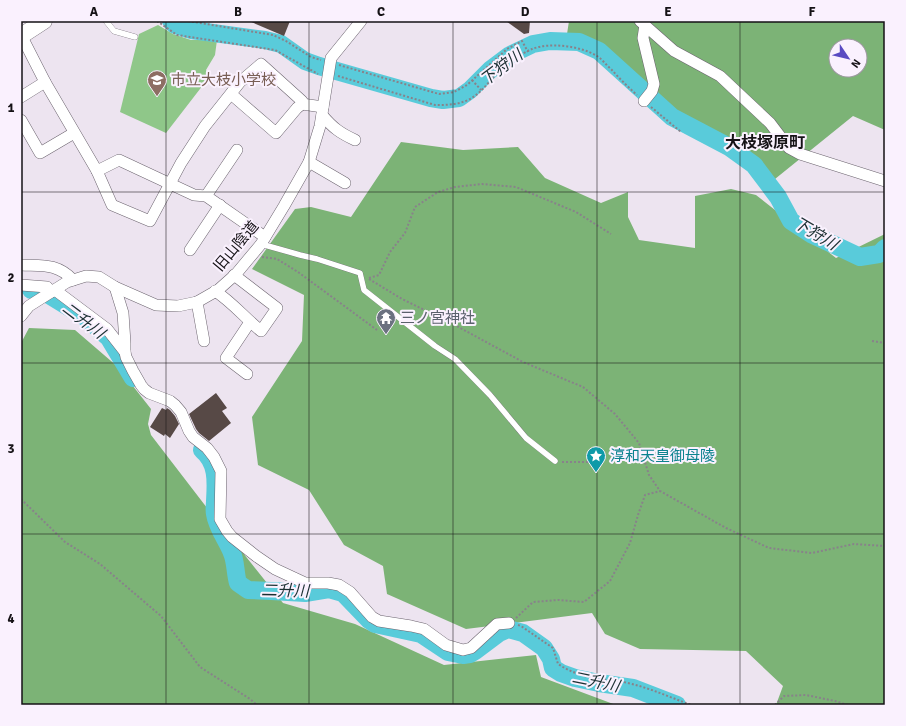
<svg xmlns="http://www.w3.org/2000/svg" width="906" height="726" viewBox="0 0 906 726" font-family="Signika,'Noto Sans JP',sans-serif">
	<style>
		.green { fill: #8fc789 }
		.forest { fill: #7cb376; fill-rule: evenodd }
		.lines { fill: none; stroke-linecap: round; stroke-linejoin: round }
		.river { stroke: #59cbda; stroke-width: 18 }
		.building { fill: #574946 }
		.lane-casing { stroke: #6c646f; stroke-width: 6 }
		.street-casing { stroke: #6c646f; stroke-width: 12 }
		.secondary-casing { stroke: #6c646f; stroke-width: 17 }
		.path { stroke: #88828a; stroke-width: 2; stroke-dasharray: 2 2; stroke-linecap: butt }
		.lane { stroke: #fff; stroke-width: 5.5 }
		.street { stroke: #fff; stroke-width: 11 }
		.secondary { stroke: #fff; stroke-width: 16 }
		.grid { fill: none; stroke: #151216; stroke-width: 1; stroke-opacity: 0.55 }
		.labels { text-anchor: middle; stroke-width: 4; stroke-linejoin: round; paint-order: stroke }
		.education-label { font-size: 15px; fill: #785e54; stroke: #faf1fe; text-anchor: start }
		.street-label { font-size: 15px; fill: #151216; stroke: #faf1fe }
		.worship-label { font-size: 15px; fill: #5b616d; stroke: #faf1fe; text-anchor: start }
		.culture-label { font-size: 15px; fill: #0d838f; stroke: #faf1fe; text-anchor: start }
		.water-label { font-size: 16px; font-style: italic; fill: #1b2f32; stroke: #faf1fe }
		.neighbourhood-label { font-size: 16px; font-weight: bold; fill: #151216; stroke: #faf1fe }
		.neatline { fill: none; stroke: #151216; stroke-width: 1.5 }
		.grid-label { font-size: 13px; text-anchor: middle; font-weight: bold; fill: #151216 }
	</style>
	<rect width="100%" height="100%" fill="#ede4f0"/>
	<!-- green -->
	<polygon class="green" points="158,25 173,34 191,40 217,40 215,55 206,70 210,76 166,133 120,112 139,34"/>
	<!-- forest -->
	<g class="forest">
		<path d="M569 21H885V130L853 116 775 179 567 34ZM836 46H860V70H836Z"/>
		<polygon points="401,142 463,150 518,147 545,178 601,203 628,192 628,217 639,240 695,248 695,196 731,189 756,195 836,258 885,234 885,705 776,705 783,686 746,651 640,649 605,634 592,613 466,629 387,594 383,566 344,545 309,490 258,465 252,417 302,341 304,295 252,269 295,209 311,207 351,217"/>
		<polygon points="29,328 75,330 118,367 151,409 148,424 151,435 204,504 283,603 355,624 444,665 536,655 541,677 616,705 21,705 21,343"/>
	</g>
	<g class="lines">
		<!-- river -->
		<g class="river">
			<polyline points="171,21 175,25 191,30 265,40 281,44 305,61 319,66 431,98 443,100 459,98 470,90 490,70 510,55 533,44 550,41 579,42 599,51 672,117 729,147 754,165 778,197 791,221 811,234 860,257 879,254 885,248"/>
			<polyline points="31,290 41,290 85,317 109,338 133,378"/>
			<path d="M202 450C218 463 216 483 215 501 215 505 214 510 215 514 217 528 227 540 232 553 236 562 235 573 238 583L248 590 271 591 305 593 329 589 343 593 369 620 375 624 421 634 448 652 463 655 470 654 475 651 499 633 508 629 523 633 544 648 551 659 553 668 561 673 575 678 599 683 633 688 677 705"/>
		</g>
	</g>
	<!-- building -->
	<g class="building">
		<polygon points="249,21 290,21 284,36"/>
		<polygon points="506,21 530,21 529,33 524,34"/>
		<polygon points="216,393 227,408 222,411 231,423 209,441 199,433 196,429 189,414"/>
		<polygon points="162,408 166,410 167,408 170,410 175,416 179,424 170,438 165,434 164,436 150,427"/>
	</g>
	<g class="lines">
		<!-- lane casing -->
		<g class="lane-casing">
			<g id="lane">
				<polyline points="106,21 114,31 135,37"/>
				<polyline points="261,244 300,255 317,259 360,273 364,290 435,346 455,359 490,395 526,438 555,461"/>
			</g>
		</g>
		<!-- street casing -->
		<g class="street-casing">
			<g id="street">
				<polyline points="640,21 674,51 720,76 770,123 789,148 800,154 885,181"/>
				<polyline points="21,35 45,82 97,171 112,205 150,221 181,163 205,126 240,82 261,64 302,101 302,104 323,107"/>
				<polyline points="231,94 276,133 297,108 302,104"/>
				<polyline points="21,97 45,82"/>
				<polyline points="644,101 652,91 654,84 643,38 645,25"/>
				<path d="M322 115C333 128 340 133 355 140"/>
				<polyline points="21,120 40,153 74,133"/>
				<polyline points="309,162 345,183"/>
				<polyline points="97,171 119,160 194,195 206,196 265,237"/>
				<polyline points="206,196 237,150"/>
				<polyline points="190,250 220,205"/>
				<path d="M21 265C42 266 57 263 73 280"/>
				<polyline points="21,285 47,287 51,292"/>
				<polyline points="115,287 123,313 125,343 125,352 126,357 133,371 141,385 144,389 149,393 170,401 175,405 181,412 189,431 193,437 207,448 214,457 221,471 220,519 227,531 232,537 256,556 275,569 305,583 328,583 339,585 350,592 372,617 379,621 411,626 424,629 446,645 463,650 471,648 497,624 509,623"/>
				<polyline points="55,290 107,329 125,352"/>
				<path d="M215 291C232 302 245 318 261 331L277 308 234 275"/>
				<polyline points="197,302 204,341"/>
				<polyline points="21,316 29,306 67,282 86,276 99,277 115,287 156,305 178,306 197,302 218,290 236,274 261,244 284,206 309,162 320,126 331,58 361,21"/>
				<polyline points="247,374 226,358 250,322"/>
			</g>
		</g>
		<!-- secondary casing -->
		<g class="secondary-casing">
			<polyline id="secondary" points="21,36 44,21"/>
		</g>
		<!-- path -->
		<g class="path">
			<polyline points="157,21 177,35 275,50 318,74"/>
			<polyline points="188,21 273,35 286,41 311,57 321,60"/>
			<polyline points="339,65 439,94 454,92 467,85 507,49 522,41 528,52"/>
			<path d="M338 76 435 105C446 105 457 105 468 100 481 94 489 81 499 71 507 64 522 53 532 49 550 42 581 46 597 56 602 59 606 65 611 69 619 78 628 87 637 95"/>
			<polyline points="472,80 481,90"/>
			<polyline points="651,107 681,132"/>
			<polyline points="262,257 277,259 298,272 377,330"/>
			<polyline points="369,278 379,275 390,252 405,233 415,207 438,192 455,187 482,184 516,187 576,212 611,234"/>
			<polyline points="369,279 402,299 451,323 523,362 583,387 615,414 639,443 649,475 660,491 726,528 769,548 812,553 854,544 885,546"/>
			<polyline points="872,341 885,343"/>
			<polyline points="562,462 590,462"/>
			<polyline points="21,499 65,542 100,564 161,616 200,667 250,699 257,705"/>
			<polyline points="516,618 533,602 558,600 584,602 610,581 630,543 638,515 645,495 660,491"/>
			<path d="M518 625 521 626 553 648 558 664C570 672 585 677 599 679 610 680 621 681 632 684 652 689 672 698 691 705"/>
			<polyline points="775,705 784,696 806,695 835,701 848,705"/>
		</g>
		<!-- lane -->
		<use href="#lane" class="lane"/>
		<!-- street -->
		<use href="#street" class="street"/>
		<!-- secondary -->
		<use href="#secondary" class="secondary"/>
	</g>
	<!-- grid -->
	<path class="grid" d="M166 21V705M309 21V705M453 21V705M597 21V705M740 21V705M21 192H885M21 363H885M21 534H885"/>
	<!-- icons -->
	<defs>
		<g id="school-pin" transform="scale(1)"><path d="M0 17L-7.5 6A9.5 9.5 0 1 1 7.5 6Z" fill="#8d6e63" stroke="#faf1fe"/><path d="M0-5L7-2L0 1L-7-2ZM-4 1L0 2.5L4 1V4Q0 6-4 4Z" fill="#fff"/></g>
		<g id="temple-pin" transform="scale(1)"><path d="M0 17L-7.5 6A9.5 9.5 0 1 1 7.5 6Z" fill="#6b7280" stroke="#faf1fe"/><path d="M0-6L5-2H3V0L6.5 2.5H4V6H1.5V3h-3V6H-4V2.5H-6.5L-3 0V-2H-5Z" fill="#fff"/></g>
		<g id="sight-pin" transform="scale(1)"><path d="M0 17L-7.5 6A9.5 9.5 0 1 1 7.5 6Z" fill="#0f9aa8" stroke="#faf1fe"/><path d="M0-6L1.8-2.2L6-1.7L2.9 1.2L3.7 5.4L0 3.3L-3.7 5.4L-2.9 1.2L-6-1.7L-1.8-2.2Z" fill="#fff"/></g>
	</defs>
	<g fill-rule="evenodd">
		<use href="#school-pin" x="157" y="80"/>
		<use href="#temple-pin" x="386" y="318"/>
		<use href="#sight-pin" x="596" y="456"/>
	</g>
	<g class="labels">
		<!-- education labels -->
		<g class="education-label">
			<text x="171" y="85">市立大枝小学校</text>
		</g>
		<!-- street labels -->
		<g class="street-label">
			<text transform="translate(236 246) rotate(-50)" y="5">旧山陰道</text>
		</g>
		<!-- worship labels -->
		<g class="worship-label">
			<text x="400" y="323">三ノ宮神社</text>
		</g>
		<!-- culture labels -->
		<g class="culture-label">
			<text x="610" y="461">淳和天皇御母陵</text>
		</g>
		<!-- water labels -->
		<g class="water-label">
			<text transform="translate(501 67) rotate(-37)" y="6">下狩川</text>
			<text transform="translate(816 233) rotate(31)" y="6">下狩川</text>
			<text transform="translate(84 320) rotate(37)" y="6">二升川</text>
			<text transform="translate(285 590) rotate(1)" y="6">二升川</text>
			<text transform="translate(596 681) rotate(12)" y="6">二升川</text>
		</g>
		<!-- neighbourhood labels -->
		<g class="neighbourhood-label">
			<text x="765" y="148">大枝塚原町</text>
		</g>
	</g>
	<!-- border -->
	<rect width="906" height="726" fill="none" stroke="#faf1fe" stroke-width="44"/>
	<!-- north arrow -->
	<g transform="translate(848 58) rotate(125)"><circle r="19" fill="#faf1fe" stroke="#9e98a1"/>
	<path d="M0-3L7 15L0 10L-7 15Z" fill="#594ac2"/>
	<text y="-6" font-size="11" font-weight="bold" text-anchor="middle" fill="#151216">N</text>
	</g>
	<rect x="22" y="22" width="862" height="682" class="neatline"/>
	<g class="grid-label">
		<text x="94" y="16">A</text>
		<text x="238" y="16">B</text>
		<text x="381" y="16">C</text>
		<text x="525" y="16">D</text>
		<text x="668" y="16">E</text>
		<text x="812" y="16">F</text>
		<text x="11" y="112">1</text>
		<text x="11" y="282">2</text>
		<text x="11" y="453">3</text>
		<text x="11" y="623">4</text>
	</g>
</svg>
